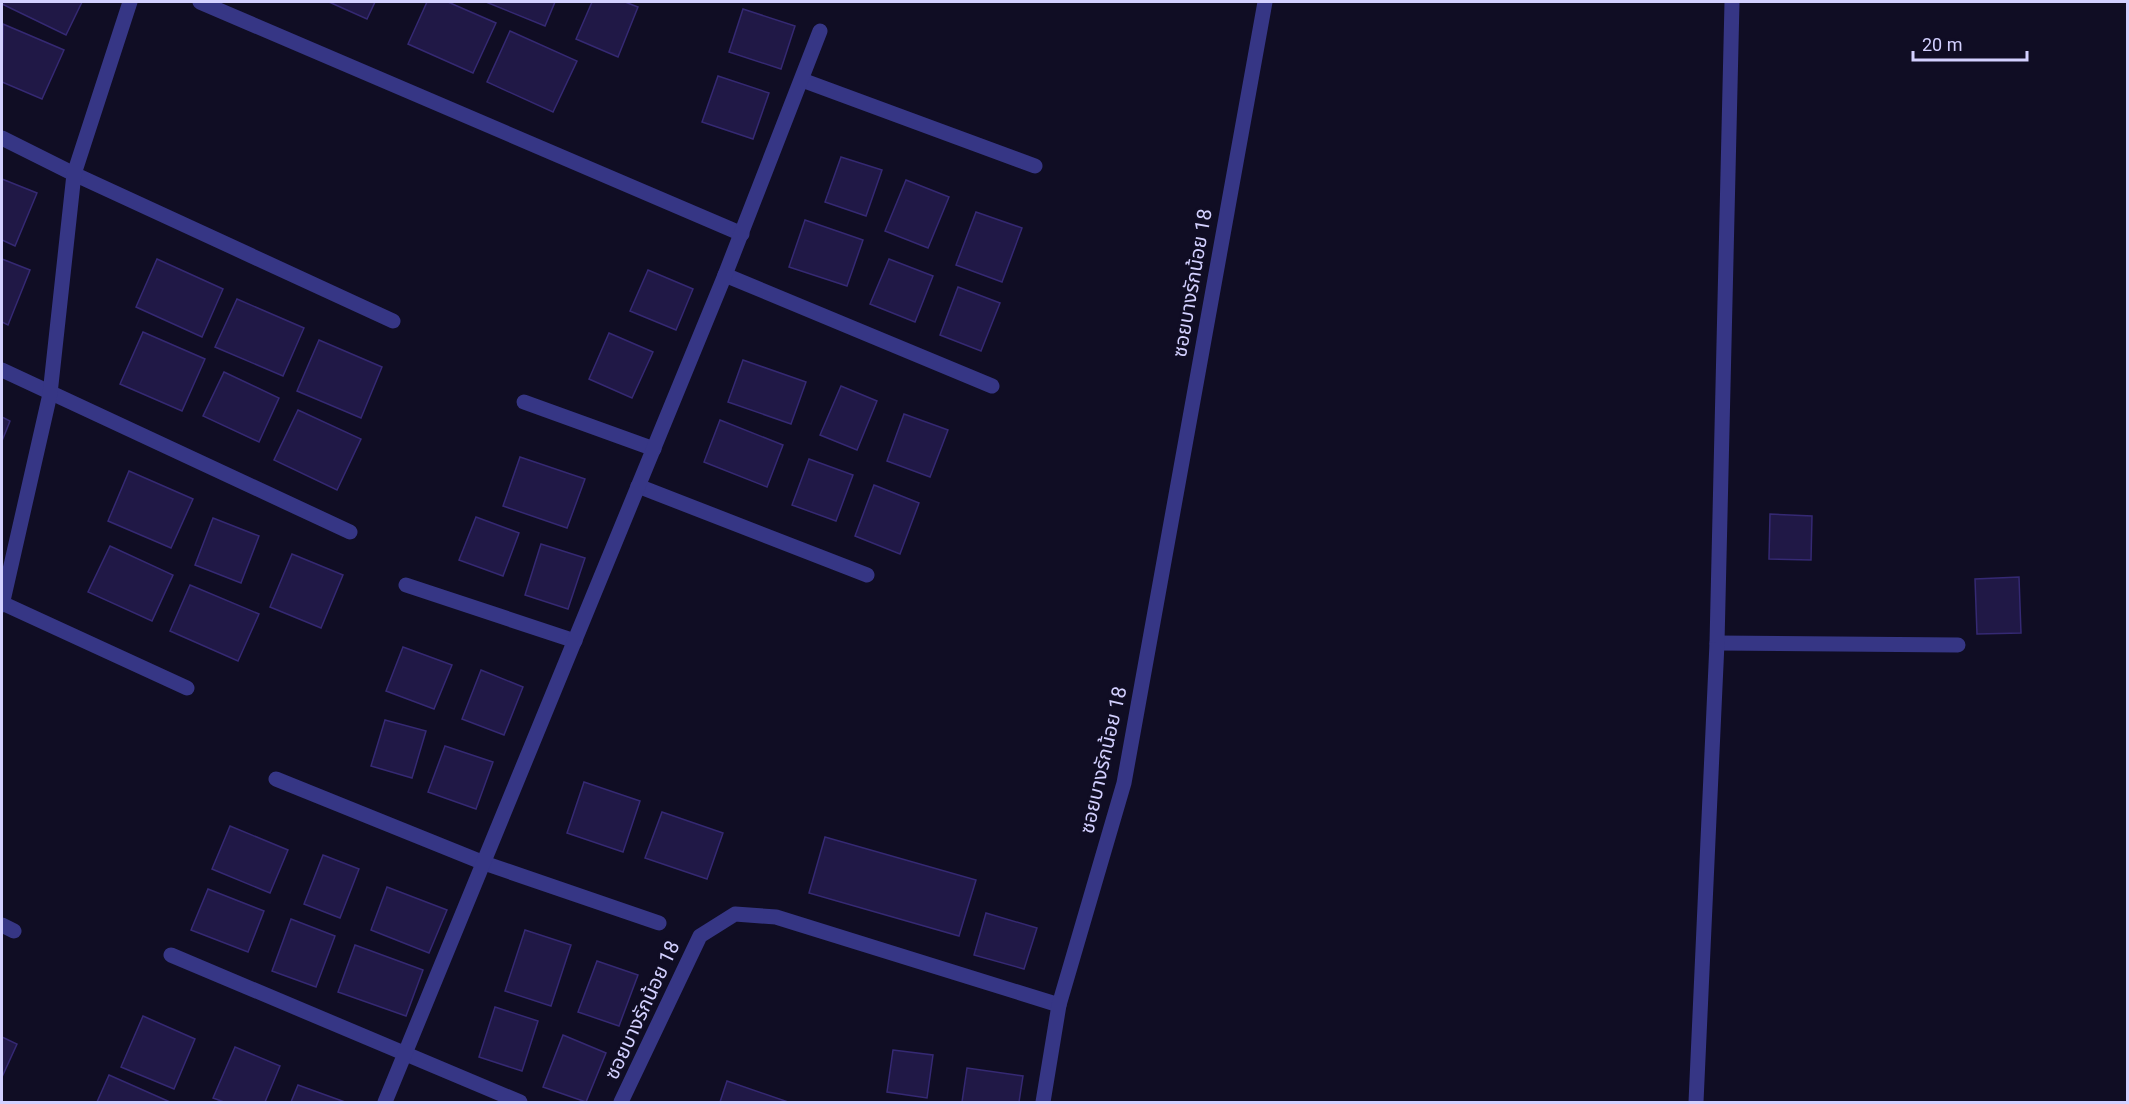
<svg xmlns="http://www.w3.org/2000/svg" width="2129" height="1104" viewBox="0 0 2129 1104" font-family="Roboto,'Noto Sans Thai',sans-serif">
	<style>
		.building { fill: #201846; stroke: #352973; stroke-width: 1.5 }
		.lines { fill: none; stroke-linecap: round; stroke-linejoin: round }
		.service { stroke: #363685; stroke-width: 15 }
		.minor { stroke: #363685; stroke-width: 15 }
		.labels { text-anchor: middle; stroke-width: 6; stroke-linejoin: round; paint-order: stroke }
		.street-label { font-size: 20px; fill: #d3d0ff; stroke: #100d24 }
	</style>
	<rect width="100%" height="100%" fill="#100d24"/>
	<!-- building -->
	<g class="building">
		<polygon points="2,2 82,2 66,35 2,4"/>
		<polygon points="329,2 375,2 367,19"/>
		<polygon points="427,2 448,2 496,23 473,73 408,44"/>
		<polygon points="486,2 555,2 545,26"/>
		<polygon points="592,2 625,2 638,7 618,57 576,39"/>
		<polygon points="743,9 795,26 781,69 729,52"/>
		<polygon points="3,24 64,50 42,99 2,82"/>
		<polygon points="510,31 577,61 553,112 487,82"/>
		<polygon points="718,76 769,93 753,139 702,122"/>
		<polygon points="841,157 882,170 866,216 825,202"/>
		<polygon points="2,179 37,193 15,246 2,240"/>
		<polygon points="906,180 949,197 928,248 885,231"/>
		<polygon points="976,212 1022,228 1002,282 956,265"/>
		<polygon points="805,220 863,240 847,286 789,267"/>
		<polygon points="2,259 30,270 8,325 2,322"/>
		<polygon points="157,259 223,289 202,337 136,307"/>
		<polygon points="889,259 933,276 915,322 870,304"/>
		<polygon points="648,270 693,289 676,330 630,311"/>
		<polygon points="958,287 1000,303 981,351 940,335"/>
		<polygon points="237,299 304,328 283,376 215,347"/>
		<polygon points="143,332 205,359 182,411 120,384"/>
		<polygon points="609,333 653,352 632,398 589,379"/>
		<polygon points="319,340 382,367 361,418 297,391"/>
		<polygon points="743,360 806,382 791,424 728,402"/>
		<polygon points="224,372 279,398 259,442 203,416"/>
		<polygon points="841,386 877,401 857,450 820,435"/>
		<polygon points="298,410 361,439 337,490 274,460"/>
		<polygon points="904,414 948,430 930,477 887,461"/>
		<polygon points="2,417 10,421 2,441"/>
		<polygon points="720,420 783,445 767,487 704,462"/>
		<polygon points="520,457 585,479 567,528 503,506"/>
		<polygon points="809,459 853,475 836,521 792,505"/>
		<polygon points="129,471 193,499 171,548 108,521"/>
		<polygon points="874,485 919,503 900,554 855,536"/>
		<polygon points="1770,514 1812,516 1811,560 1769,559"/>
		<polygon points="476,517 519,533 503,576 459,560"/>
		<polygon points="213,518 259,536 241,583 195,565"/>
		<polygon points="541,544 585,558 568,609 525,595"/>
		<polygon points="110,546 173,575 152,621 88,592"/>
		<polygon points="292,554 343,575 321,628 270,607"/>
		<polygon points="2019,577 2021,633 1977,634 1975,579"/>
		<polygon points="190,585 259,614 238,661 170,631"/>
		<polygon points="403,647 452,665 434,709 386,691"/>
		<polygon points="481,670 523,687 504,735 462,719"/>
		<polygon points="385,720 426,731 412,778 371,766"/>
		<polygon points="445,746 493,762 476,809 428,792"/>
		<polygon points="584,782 640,801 623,852 567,833"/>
		<polygon points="662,812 723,833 707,879 645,858"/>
		<polygon points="230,826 288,850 270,893 212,869"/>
		<polygon points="825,837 976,880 959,936 809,893"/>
		<polygon points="323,855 359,869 340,918 304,904"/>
		<polygon points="387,887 447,910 429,953 371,930"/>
		<polygon points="208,889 264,911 248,952 191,930"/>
		<polygon points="986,913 1037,928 1024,969 974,955"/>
		<polygon points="291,919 335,936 316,987 272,971"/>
		<polygon points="525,930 571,945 551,1006 505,991"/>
		<polygon points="355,945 423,970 406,1016 338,992"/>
		<polygon points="597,961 638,975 619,1026 578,1012"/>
		<polygon points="495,1007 538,1021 522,1071 479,1057"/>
		<polygon points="143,1016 195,1039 174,1089 121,1067"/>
		<polygon points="563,1035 606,1053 586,1102 543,1087"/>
		<polygon points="2,1037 17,1044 2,1077"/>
		<polygon points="235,1047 280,1066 265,1102 224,1102 213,1098"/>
		<polygon points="893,1050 933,1055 927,1098 887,1092"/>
		<polygon points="967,1068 1023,1076 1019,1102 962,1102"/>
		<polygon points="109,1075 170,1102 97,1102"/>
		<polygon points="727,1081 788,1102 720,1102"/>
		<polygon points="298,1085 345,1102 291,1102"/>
	</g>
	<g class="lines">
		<!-- service -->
		<polyline class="service" points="1717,643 1958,645"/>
		<!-- minor -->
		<g class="minor">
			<polyline points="200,2 742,234"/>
			<polyline points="802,80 1035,166"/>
			<polyline points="2,138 74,174 393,321"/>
			<polyline points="725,275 992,386"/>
			<polyline points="2,370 350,532"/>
			<polyline points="524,402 654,449"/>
			<polyline points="638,486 867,575"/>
			<polyline points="406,585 575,641"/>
			<polyline points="2,603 187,688"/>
			<polyline points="2,605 50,394 74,174 130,2"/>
			<polyline points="276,779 484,863 659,923"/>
			<polyline points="2,925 14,931"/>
			<polyline points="171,955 520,1102"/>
			<polyline points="385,1102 725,275 820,31"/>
			<polyline points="621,1102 700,936 735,914 776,917 1059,1005"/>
			<polyline points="1043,1102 1059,1005 1124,783 1265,2"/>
			<polyline points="1696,1102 1717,643 1732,2"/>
		</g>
	</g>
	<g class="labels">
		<!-- street labels -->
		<g class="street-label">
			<text transform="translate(1192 283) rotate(-80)" y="7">ซอยบางรักน้อย 18</text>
			<text transform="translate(1103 760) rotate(-77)" y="7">ซอยบางรักน้อย 18</text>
			<text transform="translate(642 1010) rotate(-65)" y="7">ซอยบางรักน้อย 18</text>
		</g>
	</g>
	<!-- border -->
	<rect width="2129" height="1104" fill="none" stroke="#d3d0ff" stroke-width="6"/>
	<!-- scale -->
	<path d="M1913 51v9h114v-9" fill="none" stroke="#d3d0ff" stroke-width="3"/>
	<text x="1922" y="51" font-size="18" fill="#d3d0ff" stroke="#100d24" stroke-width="4.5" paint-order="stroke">20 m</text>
</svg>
